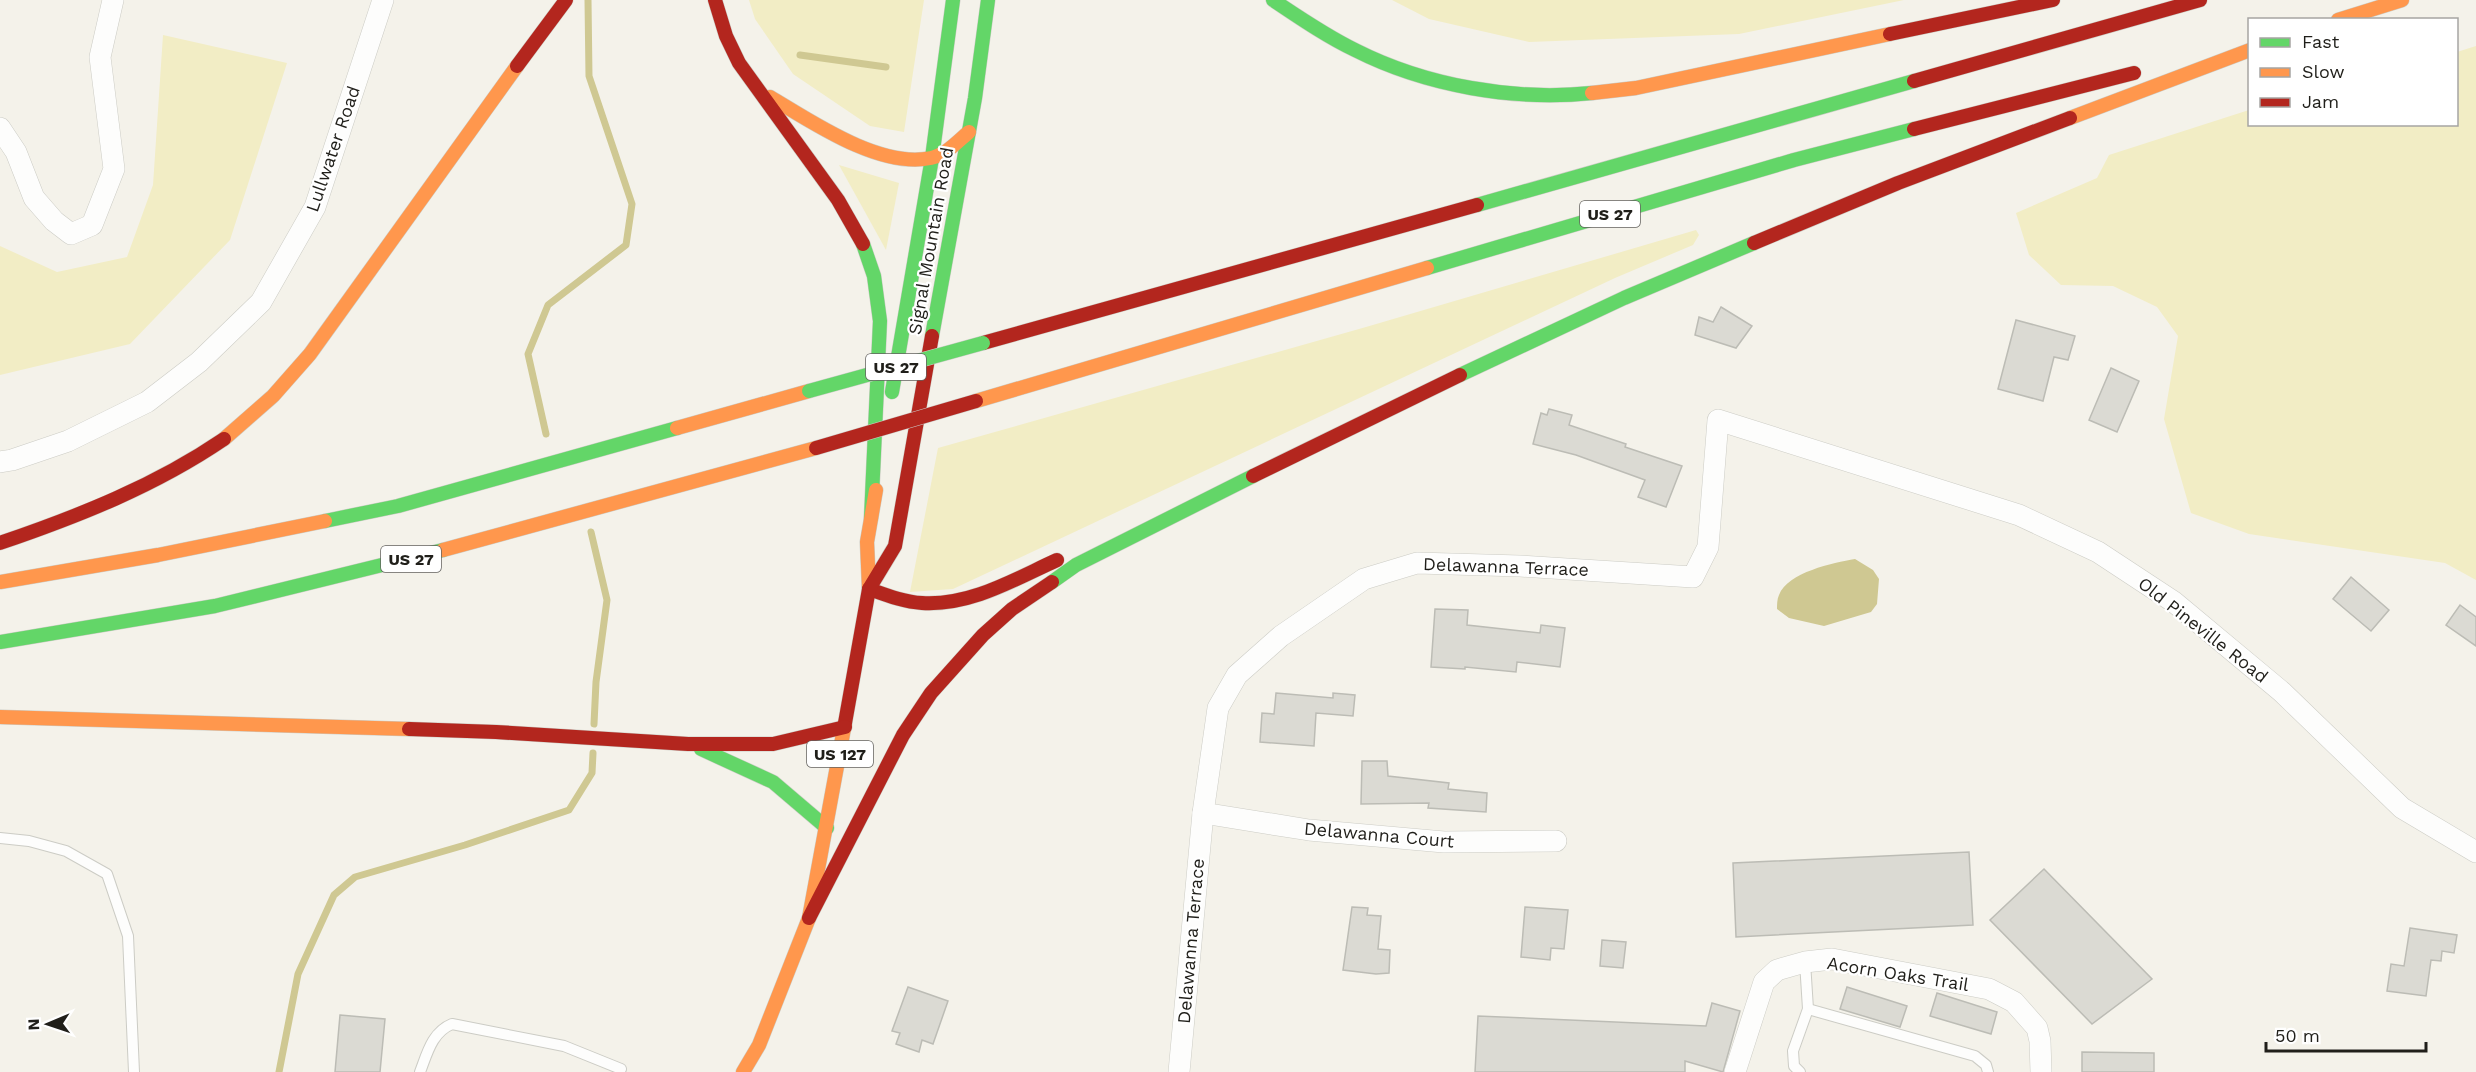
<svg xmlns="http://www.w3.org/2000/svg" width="2476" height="1072" viewBox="0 0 2476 1072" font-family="'Work Sans',sans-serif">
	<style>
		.green { fill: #f2edc5 }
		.water { fill: #cfc892 }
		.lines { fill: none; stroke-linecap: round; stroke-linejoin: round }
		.stream { stroke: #cfc892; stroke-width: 7 }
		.building { fill: #dbdad3; stroke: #bcbcb5; stroke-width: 1.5 }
		.lane-casing { stroke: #ccccc5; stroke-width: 12 }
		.street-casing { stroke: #ccccc5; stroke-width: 22 }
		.fast-casing { stroke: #ccccc5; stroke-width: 15 }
		.slow-casing { stroke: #ccccc5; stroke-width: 15 }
		.jam-casing { stroke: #ccccc5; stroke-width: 15 }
		.lane { stroke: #fdfdfc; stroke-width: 10 }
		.street { stroke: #fdfdfc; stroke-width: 21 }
		.fast { stroke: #63d668; stroke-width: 14 }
		.slow { stroke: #ff974d; stroke-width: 14 }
		.jam { stroke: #b3261e; stroke-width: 14 }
		.fast-bridge-casing { stroke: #cecdca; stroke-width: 15; stroke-linecap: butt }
		.jam-bridge-casing { stroke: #cecdca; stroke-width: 15; stroke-linecap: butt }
		.fast-bridge { stroke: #63d668; stroke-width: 14 }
		.jam-bridge { stroke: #b3261e; stroke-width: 14 }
		.labels { text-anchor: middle; stroke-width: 4.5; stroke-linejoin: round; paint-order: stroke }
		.shield { fill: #fff; stroke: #63625f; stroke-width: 1.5 }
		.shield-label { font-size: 16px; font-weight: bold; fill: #201f1a }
		.street-label { font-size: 18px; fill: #201f1a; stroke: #fff }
	</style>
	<rect width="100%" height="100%" fill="#f4f2ea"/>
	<!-- green -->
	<g class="green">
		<polygon points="749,0 924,0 904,132 870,126 793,74 755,19"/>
		<polygon points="1392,0 1904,0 1739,34 1529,42 1429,19"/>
		<polygon points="163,35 287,63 230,240 130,344 0,375 0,246 57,272 127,257 153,185"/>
		<polygon points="2476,46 2476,580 2445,563 2249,534 2191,513 2164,419 2178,336 2157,307 2113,286 2061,285 2029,255 2016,213 2097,178 2109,155 2249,110 2250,124 2456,124 2457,52"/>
		<polygon points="839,165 899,183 886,250"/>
		<polygon points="1696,230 1699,235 1693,245 1615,278 953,589 910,592 938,448 1366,327"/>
	</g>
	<!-- water -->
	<path class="water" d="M1855 559 1873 570 1879 579 1877 604 1871 612 1824 626 1789 618 1777 609C1777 605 1777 599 1779 595 1788 572 1833 563 1855 559Z"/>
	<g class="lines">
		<!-- stream -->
		<g class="stream">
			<polyline points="800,55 886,67"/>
			<polyline points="546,434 528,354 548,305 626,245 632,204 589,76 588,0"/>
			<polyline points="591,532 607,600 596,682 594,724"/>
			<polyline points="279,1072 298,974 334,895 355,877 465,845 569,810 592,773 593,753"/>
		</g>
	</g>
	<!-- building -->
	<g class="building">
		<polygon points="1721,307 1752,326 1736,348 1695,335 1699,317 1713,322"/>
		<polygon points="2016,320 2075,336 2068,360 2054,357 2043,401 1998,389"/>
		<polygon points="2111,368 2139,381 2117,432 2089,420"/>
		<polygon points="1549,409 1572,415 1569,425 1626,444 1625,447 1682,466 1666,507 1638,497 1645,480 1576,455 1533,444 1541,413 1547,415"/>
		<polygon points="2351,577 2389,610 2371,631 2333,599"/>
		<polygon points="2460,605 2476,617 2476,646 2446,625"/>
		<polygon points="1435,609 1468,610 1467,625 1540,633 1541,625 1565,628 1560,667 1517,662 1516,672 1465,667 1465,669 1431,667"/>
		<polygon points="1276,693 1333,698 1333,693 1355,695 1353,716 1316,713 1314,746 1260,742 1262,713 1274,714"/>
		<polygon points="1362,761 1387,761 1388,776 1449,783 1448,789 1487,793 1486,812 1428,808 1429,803 1361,804"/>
		<polygon points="1969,852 1973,925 1736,937 1733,863"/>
		<polygon points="2044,869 2152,979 2092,1024 1990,920"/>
		<polygon points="1352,907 1368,908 1367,915 1381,916 1378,949 1390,950 1389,973 1376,974 1343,970"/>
		<polygon points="1525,907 1568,910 1564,949 1551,948 1550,960 1521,957"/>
		<polygon points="2410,928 2457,935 2454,953 2442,951 2441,961 2431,960 2426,996 2387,991 2391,964 2404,966"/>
		<polygon points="1602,940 1626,942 1623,968 1600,966"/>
		<polygon points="908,987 948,1001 933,1044 922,1040 919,1052 896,1044 900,1033 892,1031"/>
		<polygon points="1847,987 1907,1006 1900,1027 1840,1009"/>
		<polygon points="1937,993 1997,1012 1991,1034 1930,1016"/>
		<polygon points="1712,1003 1740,1011 1723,1072 1685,1061 1685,1072 1475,1072 1478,1016 1706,1026"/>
		<polygon points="340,1015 385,1019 380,1072 335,1072"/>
		<polygon points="2082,1052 2154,1053 2154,1072 2082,1072"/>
	</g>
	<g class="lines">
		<!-- lane casing -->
		<g class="lane-casing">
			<g id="lane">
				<polyline points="0,838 29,841 66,851 107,874 128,936 134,1072"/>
				<polyline points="1808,1009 1975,1056 1986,1065 1988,1072"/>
				<path d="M420 1072C427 1054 432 1032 452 1024L564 1046 621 1069"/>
				<polyline points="1800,1072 1794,1066 1793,1051 1808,1009 1805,962"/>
			</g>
		</g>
		<!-- street casing -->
		<g class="street-casing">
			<g id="street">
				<polyline points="0,128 16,152 34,198 54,221 71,234 92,225 114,169 100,57 113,0"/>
				<polyline points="0,462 12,460 68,441 147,402 199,362 261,302 315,207 383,0"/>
				<polyline points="1203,813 1309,830 1444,842 1556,841"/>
				<polyline points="1179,1072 1203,813 1218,708 1237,675 1281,636 1364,579 1417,563 1520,566 1693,577 1708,547 1718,420 2019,515 2098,552 2174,602 2282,692 2402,808 2476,852"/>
				<polyline points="1735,1072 1764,982 1777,970 1805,962 1832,959 1989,989 2014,1002 2037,1028 2040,1041 2041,1072"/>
			</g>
		</g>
		<!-- fast casing -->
		<g class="fast-casing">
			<g id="fast">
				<path d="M1273 0C1300 18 1326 36 1355 50 1426 86 1514 101 1592 93"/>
				<polyline points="932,158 953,0"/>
				<polyline points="1477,205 1914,81"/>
				<polyline points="863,244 874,276 880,321 871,518"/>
				<polyline points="1427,268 1794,160 1914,129"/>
				<polyline points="932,336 975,98 988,0"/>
				<polyline points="1460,375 1624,298 1754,243"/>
				<polyline points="892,392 932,158"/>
				<polyline points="325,521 398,506 677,428"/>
				<polyline points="1052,582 1076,565 1253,476"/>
				<polyline points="0,642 215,606 443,550"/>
				<polyline points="701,749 773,782 827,828"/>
			</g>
		</g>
		<!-- slow casing -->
		<g class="slow-casing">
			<g id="slow">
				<polyline points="2338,20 2402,0"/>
				<polyline points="1592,93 1636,88 1890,34"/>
				<path d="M770 97C812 122 880 169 931 158 946 155 958 141 969 132"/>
				<polyline points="2070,118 2250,50"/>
				<polyline points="976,401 1427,268"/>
				<polyline points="677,428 809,391"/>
				<polyline points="224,439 273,396 310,354 517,66"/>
				<polyline points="443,550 816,448"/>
				<polyline points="0,582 158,555 325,521"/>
				<polyline points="869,589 867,542 876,490"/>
				<polyline points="0,717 409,729"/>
				<polyline points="743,1072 759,1045 809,918 845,723"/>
			</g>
		</g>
		<!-- jam casing -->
		<g class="jam-casing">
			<g id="jam">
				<polyline points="715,0 726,36 739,63 838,200 863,244"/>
				<polyline points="1890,34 2053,0"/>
				<polyline points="517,66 566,0"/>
				<polyline points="1914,81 2200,0"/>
				<polyline points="1914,129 2134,73"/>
				<polyline points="1754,243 1898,183 2070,118"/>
				<polyline points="983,343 1477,205"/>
				<polyline points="1253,476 1460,375"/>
				<path d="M0 543C79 516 155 486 224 439"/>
				<path d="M869 589C886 595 904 602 922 603 971 606 1015 579 1057 560"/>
				<polyline points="845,723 869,589 895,546 932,336"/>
				<polyline points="409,729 496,732 688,744 773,744 845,727"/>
				<polyline points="809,918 903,735 931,693 983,635 1012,609 1052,582"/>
			</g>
		</g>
		<!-- lane -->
		<use href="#lane" class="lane"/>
		<!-- street -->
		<use href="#street" class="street"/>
		<!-- fast -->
		<use href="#fast" class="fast"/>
		<!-- slow -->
		<use href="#slow" class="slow"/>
		<!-- jam -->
		<use href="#jam" class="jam"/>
		<!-- fast-bridge casing -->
		<g class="fast-bridge-casing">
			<polyline id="fast-bridge" points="809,391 983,343"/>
		</g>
		<!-- jam-bridge casing -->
		<g class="jam-bridge-casing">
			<polyline id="jam-bridge" points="816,448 976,401"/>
		</g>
		<!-- fast-bridge -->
		<use href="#fast-bridge" class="fast-bridge"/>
		<!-- jam-bridge -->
		<use href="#jam-bridge" class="jam-bridge"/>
	</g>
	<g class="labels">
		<!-- shield labels -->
		<g class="shield">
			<rect x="1580" y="201" width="60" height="26" rx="4.5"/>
			<rect x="866" y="354" width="60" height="26" rx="4.5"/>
			<rect x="381" y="546" width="60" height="26" rx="4.5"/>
			<rect x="807" y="741" width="66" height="26" rx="4.5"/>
		</g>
		<g class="shield-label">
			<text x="1610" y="220">US 27</text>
			<text x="896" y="373">US 27</text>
			<text x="411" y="565">US 27</text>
			<text x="840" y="760">US 127</text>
		</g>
		<!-- street labels -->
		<g class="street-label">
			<text transform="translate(333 149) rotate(-71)" y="6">Lullwater Road</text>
			<text transform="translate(931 241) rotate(-80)" y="6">Signal Mountain Road</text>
			<text transform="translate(1506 567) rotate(2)" y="6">Delawanna Terrace</text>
			<text transform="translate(2203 630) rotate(38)" y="6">Old Pineville Road</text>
			<text transform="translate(1379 835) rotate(5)" y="6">Delawanna Court</text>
			<text transform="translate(1191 941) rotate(-85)" y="6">Delawanna Terrace</text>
			<text transform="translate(1898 974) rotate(9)" y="6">Acorn Oaks Trail</text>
		</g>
	</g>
	<!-- legend -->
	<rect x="2248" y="18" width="210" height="108" fill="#ffffff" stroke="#a6a5a3" stroke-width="1.5"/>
	<rect x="2260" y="38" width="30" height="9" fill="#63d668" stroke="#a6a5a3" stroke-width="1.5"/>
	<text x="2302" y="48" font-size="18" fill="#201f1a">Fast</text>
	<rect x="2260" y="68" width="30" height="9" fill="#ff974d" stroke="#a6a5a3" stroke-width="1.5"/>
	<text x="2302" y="78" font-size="18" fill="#201f1a">Slow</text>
	<rect x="2260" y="98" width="30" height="9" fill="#b3261e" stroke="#a6a5a3" stroke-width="1.5"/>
	<text x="2302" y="108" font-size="18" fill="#201f1a">Jam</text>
	<!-- north arrow -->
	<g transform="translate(48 1024) rotate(268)" stroke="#ffffff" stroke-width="4.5" paint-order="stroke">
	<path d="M0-4.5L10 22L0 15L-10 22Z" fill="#201f1a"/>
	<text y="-9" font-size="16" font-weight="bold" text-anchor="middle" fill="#201f1a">N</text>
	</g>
	<!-- scale -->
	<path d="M2266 1042v9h160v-9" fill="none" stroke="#201f1a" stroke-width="3"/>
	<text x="2275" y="1042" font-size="18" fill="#201f1a" stroke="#ffffff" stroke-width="4.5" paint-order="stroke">50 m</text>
</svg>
